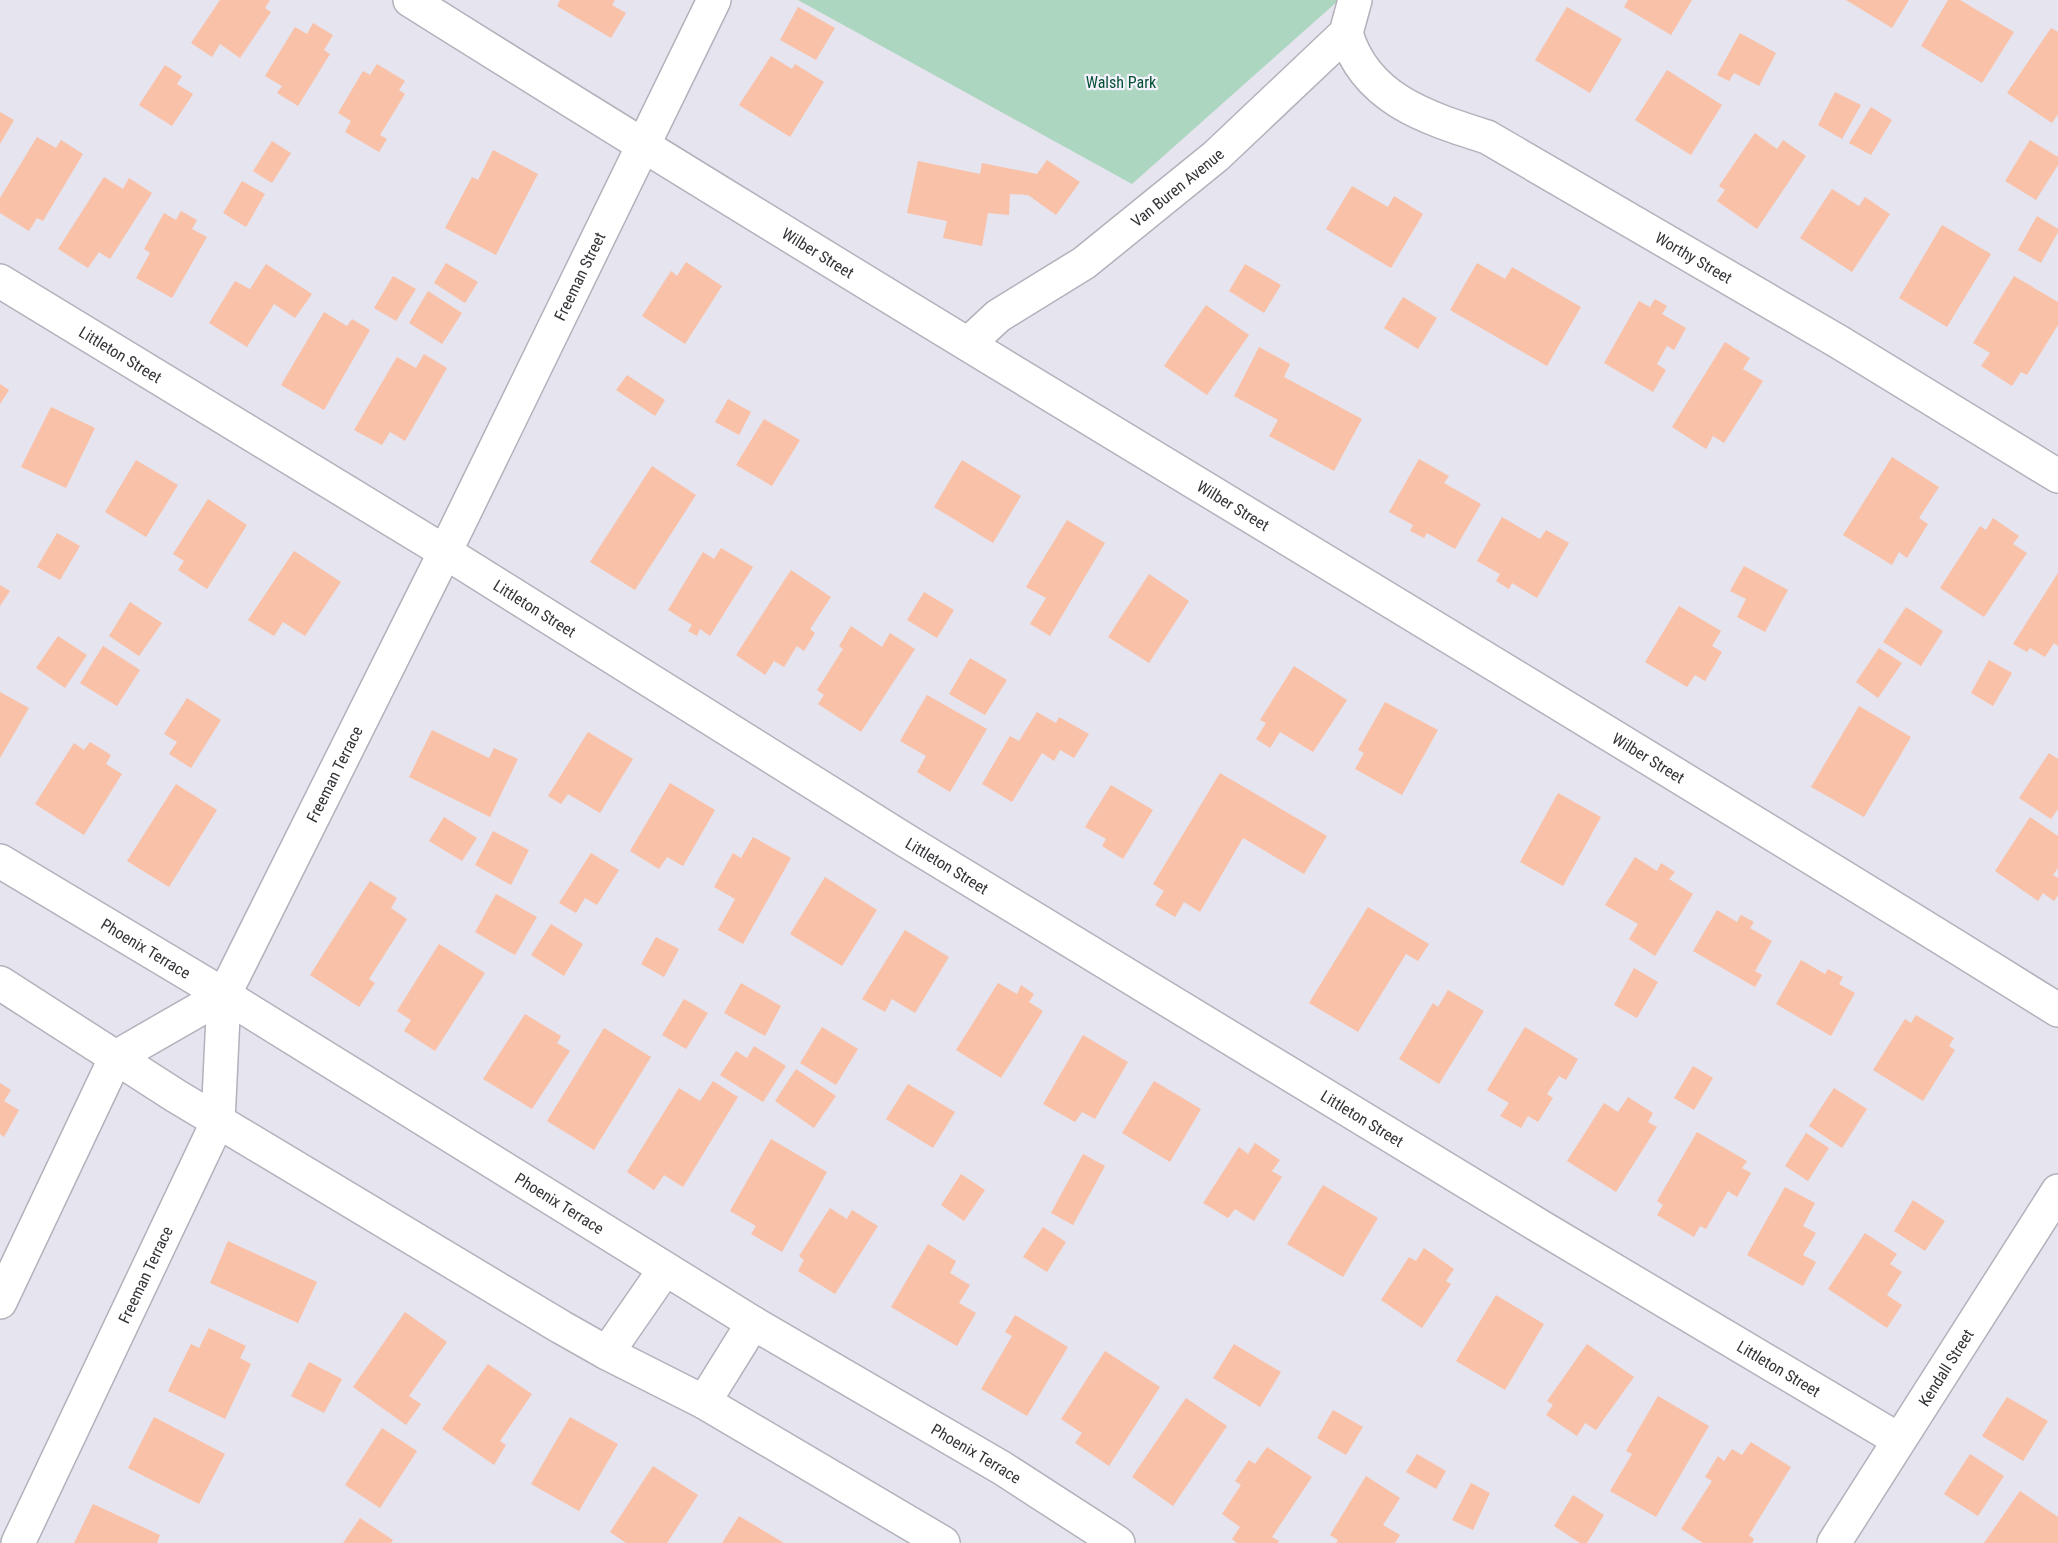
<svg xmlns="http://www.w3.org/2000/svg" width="2058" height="1543" viewBox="0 0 2058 1543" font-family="'Roboto Condensed',sans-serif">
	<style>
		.green { fill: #add6c0 }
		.building { fill: #f9c1a7 }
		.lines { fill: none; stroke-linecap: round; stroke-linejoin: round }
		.minor-casing { stroke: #b3b1bb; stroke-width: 36 }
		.minor { stroke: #fff; stroke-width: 33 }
		.labels { text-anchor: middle; stroke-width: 4.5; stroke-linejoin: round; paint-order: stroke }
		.park-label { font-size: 16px; fill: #035035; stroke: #f3f1fb }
		.street-label { font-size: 16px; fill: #343337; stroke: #f3f1fb }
	</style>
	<rect width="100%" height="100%" fill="#e6e4ee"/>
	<!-- green -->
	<polygon class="green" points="798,0 1339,0 1132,184"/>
	<!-- building -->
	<g class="building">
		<polygon points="220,0 270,0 265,8 271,12 240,58 220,44 212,57 191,43"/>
		<polygon points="560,0 615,0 612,5 626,13 611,38 557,6"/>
		<polygon points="1628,0 1692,0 1671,35 1624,7"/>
		<polygon points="1846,0 1909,0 1892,28"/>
		<polygon points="1948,0 1960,0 2014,32 1982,83 1921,46"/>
		<polygon points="798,7 835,28 816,60 780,40"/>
		<polygon points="1567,7 1622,39 1590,93 1535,60"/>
		<polygon points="313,23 333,35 324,50 330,54 298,106 277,93 282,86 265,76 295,27 307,34"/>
		<polygon points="2051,28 2058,32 2058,114 2052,123 2007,93"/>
		<polygon points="1740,33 1776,53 1759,86 1734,73 1729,81 1717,75"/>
		<polygon points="771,56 792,69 795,64 824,82 790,137 739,105"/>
		<polygon points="377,64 405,81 399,90 405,94 380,135 387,139 379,152 345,132 351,121 338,113 363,71 370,75"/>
		<polygon points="165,65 182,76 177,84 193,94 172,126 139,105"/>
		<polygon points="1667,70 1722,105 1691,155 1635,120"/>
		<polygon points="1835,92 1861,105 1842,139 1818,125"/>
		<polygon points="1871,107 1892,120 1871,155 1849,143"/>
		<polygon points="0,112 14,120 0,144"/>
		<polygon points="1755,133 1777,149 1783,140 1806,156 1757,229 1717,201 1725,190 1719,186"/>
		<polygon points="37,137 56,148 61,140 83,154 43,221 37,218 29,231 0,213 0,198"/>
		<polygon points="2030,140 2058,157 2058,165 2036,200 2005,181"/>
		<polygon points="272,141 291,153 272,183 253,171"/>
		<polygon points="493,150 538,174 496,255 445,228 472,177 478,180"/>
		<polygon points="1047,160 1080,182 1056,215 1028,195 1010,194 1009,215 988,213 982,246 943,238 947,221 907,213 918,161 980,174 982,163 1037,174"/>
		<polygon points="104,177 123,189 129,178 152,193 110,259 99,252 88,268 58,249"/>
		<polygon points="242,181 265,194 246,227 223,213"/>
		<polygon points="1352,186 1388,207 1394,196 1423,214 1391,268 1326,229"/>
		<polygon points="1832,189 1859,206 1865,197 1890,214 1852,272 1800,238"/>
		<polygon points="181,211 197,220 192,229 207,237 172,298 136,278 150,253 144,249 164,213 176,220"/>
		<polygon points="2037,216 2058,229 2058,232 2041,263 2018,250"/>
		<polygon points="1942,225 1991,254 1947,327 1899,298"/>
		<polygon points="686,262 722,286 685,344 642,316 671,271 677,276"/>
		<polygon points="446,263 478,282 465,303 434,283"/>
		<polygon points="1477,263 1505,279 1512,267 1581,307 1547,366 1450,310"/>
		<polygon points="266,264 312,294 295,318 274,304 247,347 209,323 235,281 250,289"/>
		<polygon points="1245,264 1281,285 1264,313 1229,291"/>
		<polygon points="393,276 416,289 396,321 374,308"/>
		<polygon points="2014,276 2058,302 2058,325 2027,375 2021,372 2012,386 1981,366 1990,353 1973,343"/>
		<polygon points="428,291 462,313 442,344 409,323"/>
		<polygon points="1403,297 1437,318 1418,349 1384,328"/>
		<polygon points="1655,299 1667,306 1662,314 1686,328 1674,350 1667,346 1657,364 1666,370 1653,392 1604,363 1639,301 1650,307"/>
		<polygon points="1206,305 1249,335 1207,395 1164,366"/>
		<polygon points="324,312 347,326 352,319 370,330 324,410 281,385"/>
		<polygon points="1725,342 1750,358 1743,369 1763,381 1724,443 1713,436 1706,449 1672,427"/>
		<polygon points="1259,347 1290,364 1284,377 1362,419 1334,471 1269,436 1278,420 1234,396"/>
		<polygon points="424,354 447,368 405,441 390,432 382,445 354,430 397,357 416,368"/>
		<polygon points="627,375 665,400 655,416 616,390"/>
		<polygon points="0,384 9,390 0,404"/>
		<polygon points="728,399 751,412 739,435 715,422"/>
		<polygon points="51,407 95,428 66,488 21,467"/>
		<polygon points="764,419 800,440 772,486 736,465"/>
		<polygon points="1892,457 1939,487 1919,518 1928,524 1907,558 1899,552 1892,565 1843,535"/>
		<polygon points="1419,459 1449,476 1444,483 1481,504 1455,549 1427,533 1424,538 1410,531 1413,525 1389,512"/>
		<polygon points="136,460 178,485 146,537 105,512"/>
		<polygon points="962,460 1021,496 993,543 934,507"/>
		<polygon points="652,466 696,495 635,590 590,562"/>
		<polygon points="208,499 247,525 207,589 178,570 184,561 173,554"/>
		<polygon points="1502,517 1540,539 1546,530 1569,543 1537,598 1512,583 1509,589 1496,581 1500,574 1477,561"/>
		<polygon points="1993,518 2019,536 2013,544 2027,553 1984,617 1940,588 1980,526 1986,530"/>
		<polygon points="1067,520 1105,543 1050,636 1030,624 1046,598 1026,587"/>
		<polygon points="57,533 80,546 60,580 37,567"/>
		<polygon points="721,548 753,567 710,636 700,629 697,636 688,631 692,625 668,610 703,552 714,559"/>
		<polygon points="294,551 341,582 305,636 283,622 274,636 248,620"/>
		<polygon points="1744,566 1788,590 1765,632 1737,617 1746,599 1730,591"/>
		<polygon points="791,570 831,597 810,629 815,633 804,651 797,646 784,667 774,661 765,675 736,655"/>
		<polygon points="2058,573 2058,646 2054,643 2045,657 2030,648 2027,652 2013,644"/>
		<polygon points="1149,574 1189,601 1149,663 1108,637"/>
		<polygon points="0,585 10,591 0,606"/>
		<polygon points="924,592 954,610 937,638 907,620"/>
		<polygon points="130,602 162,623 139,656 109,636"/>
		<polygon points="1679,606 1721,631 1712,646 1722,652 1705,681 1695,675 1687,687 1645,662"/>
		<polygon points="1906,607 1943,631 1921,666 1883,642"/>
		<polygon points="851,626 882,647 890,633 915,649 861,732 818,704 824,695 817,690 843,649 839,646"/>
		<polygon points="58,636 87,655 65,688 36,668"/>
		<polygon points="103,646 140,670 117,706 80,683"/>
		<polygon points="1879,648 1902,663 1878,698 1856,682"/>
		<polygon points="970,658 1007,680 985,715 949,694"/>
		<polygon points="1989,660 2012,673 1993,706 1971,693"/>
		<polygon points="1294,666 1347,700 1313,752 1280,732 1270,748 1256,739 1266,723 1260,720"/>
		<polygon points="0,692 29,708 0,758"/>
		<polygon points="927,695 987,729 950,792 917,772 926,756 900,741"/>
		<polygon points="187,698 221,720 191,768 169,754 177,742 164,734"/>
		<polygon points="1385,702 1438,730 1402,795 1355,769 1364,753 1358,750"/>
		<polygon points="1859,706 1911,737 1864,817 1811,787"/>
		<polygon points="1037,712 1056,723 1059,717 1089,734 1074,758 1060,750 1054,761 1042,753 1012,802 982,784 1010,736 1019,741"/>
		<polygon points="432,730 489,758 494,748 518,759 490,817 409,777"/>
		<polygon points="588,732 633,759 600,813 568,794 561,804 548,796"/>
		<polygon points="90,742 111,755 106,764 122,774 84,835 35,804 74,743 84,750"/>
		<polygon points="2049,753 2058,759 2058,809 2051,819 2019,798"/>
		<polygon points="1220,773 1327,836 1304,874 1243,838 1200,912 1184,902 1175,917 1155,905 1164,891 1153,884"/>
		<polygon points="670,783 715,810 683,866 667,857 659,869 630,851"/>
		<polygon points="176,784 217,810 169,887 127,861"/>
		<polygon points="1111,785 1153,810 1123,859 1102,846 1106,839 1085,827"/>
		<polygon points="1558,793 1601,817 1563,886 1520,862"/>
		<polygon points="444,817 477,838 462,861 429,841"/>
		<polygon points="2030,817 2058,836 2058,868 2053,875 2058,878 2058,895 2054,901 2043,893 2038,901 1995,871"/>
		<polygon points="493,831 529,850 511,885 475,865"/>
		<polygon points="753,837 791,858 743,944 718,930 735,899 714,887 733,853 741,858"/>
		<polygon points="591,853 619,870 597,905 585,898 576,913 559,903"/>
		<polygon points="1635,857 1657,871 1661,863 1675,872 1669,879 1693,894 1655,956 1629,939 1638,924 1605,905"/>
		<polygon points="825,877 877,910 842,966 790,934"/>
		<polygon points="370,881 397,898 391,908 407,919 369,979 375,983 359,1007 310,975"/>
		<polygon points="496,894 537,917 515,955 475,932"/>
		<polygon points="1368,907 1429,944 1418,961 1406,954 1358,1032 1309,1003"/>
		<polygon points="1717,910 1737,922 1741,915 1754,922 1750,928 1772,941 1755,971 1762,975 1755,987 1693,951"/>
		<polygon points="551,924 583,944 564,976 531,955"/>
		<polygon points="905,930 949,957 915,1013 892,999 885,1012 862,999"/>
		<polygon points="656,937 679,949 664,977 641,964"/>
		<polygon points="439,944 485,973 435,1051 404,1031 411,1020 397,1011"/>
		<polygon points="1801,960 1825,974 1828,969 1843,977 1839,984 1855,993 1831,1036 1776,1004"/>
		<polygon points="1634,968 1658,982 1637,1018 1614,1005"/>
		<polygon points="741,983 781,1006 765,1036 724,1013"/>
		<polygon points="998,983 1017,994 1021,985 1034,994 1029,1002 1043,1011 1001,1078 956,1050"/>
		<polygon points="1448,990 1484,1011 1439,1084 1399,1059 1433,1003 1438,1007"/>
		<polygon points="684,999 708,1013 686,1049 662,1035"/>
		<polygon points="525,1014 561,1036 557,1043 570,1051 532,1109 483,1079"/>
		<polygon points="1916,1015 1954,1038 1949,1046 1955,1050 1923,1101 1873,1070 1905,1019 1911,1023"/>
		<polygon points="822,1027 858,1049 836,1085 800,1063"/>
		<polygon points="1525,1027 1578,1059 1566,1080 1559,1076 1547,1094 1553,1098 1538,1122 1528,1116 1521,1128 1500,1116 1509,1103 1487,1090"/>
		<polygon points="604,1028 651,1057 594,1150 547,1121"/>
		<polygon points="1083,1035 1128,1062 1095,1119 1082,1112 1075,1122 1043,1104"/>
		<polygon points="754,1046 786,1066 763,1102 720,1075 736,1051 747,1058"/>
		<polygon points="1693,1066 1713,1078 1694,1110 1674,1098"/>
		<polygon points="796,1069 836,1096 814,1128 775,1101"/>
		<polygon points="713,1081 738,1097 683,1187 664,1175 654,1190 627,1172 679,1088 700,1101"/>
		<polygon points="1154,1081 1201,1109 1170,1162 1122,1133"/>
		<polygon points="0,1083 11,1090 4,1101 19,1110 4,1137 0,1134"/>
		<polygon points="908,1084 955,1112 933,1148 886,1119"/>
		<polygon points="1834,1088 1867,1109 1842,1148 1809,1126"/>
		<polygon points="1628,1097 1653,1113 1648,1122 1657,1127 1616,1192 1567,1161 1604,1103 1618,1112"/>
		<polygon points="1697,1132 1747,1161 1742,1168 1751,1173 1737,1197 1728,1191 1706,1229 1700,1226 1694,1237 1657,1215 1663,1205 1657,1201"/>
		<polygon points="1806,1133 1829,1148 1808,1181 1785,1166"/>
		<polygon points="771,1139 827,1172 782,1252 751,1234 756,1226 730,1211"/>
		<polygon points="1255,1143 1280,1160 1272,1171 1282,1177 1254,1221 1235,1209 1228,1218 1203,1203 1239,1147 1248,1154"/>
		<polygon points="1083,1154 1105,1166 1073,1225 1051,1213"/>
		<polygon points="961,1174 985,1190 964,1221 941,1205"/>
		<polygon points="1323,1185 1378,1218 1343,1277 1287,1244"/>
		<polygon points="1785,1187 1815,1203 1803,1226 1816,1233 1803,1255 1816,1262 1803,1286 1747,1255"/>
		<polygon points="1913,1200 1945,1221 1925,1251 1894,1231"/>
		<polygon points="830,1208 847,1219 852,1210 878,1226 835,1294 798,1271 804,1260 799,1256"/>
		<polygon points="1043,1227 1066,1242 1047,1272 1023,1257"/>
		<polygon points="1865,1233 1897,1254 1890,1264 1902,1272 1887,1295 1902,1305 1887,1328 1828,1289"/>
		<polygon points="228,1241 317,1282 298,1323 210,1283"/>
		<polygon points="928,1244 956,1261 950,1273 970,1285 959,1303 976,1313 957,1346 891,1307"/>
		<polygon points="1424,1248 1454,1269 1446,1281 1451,1284 1422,1328 1381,1300 1409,1257 1416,1261"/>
		<polygon points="1496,1295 1544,1324 1505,1390 1456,1361"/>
		<polygon points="405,1312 447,1342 409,1396 421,1404 406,1425 353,1387"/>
		<polygon points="1015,1315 1068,1347 1027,1416 981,1389 1012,1336 1005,1332"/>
		<polygon points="209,1328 246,1346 240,1358 251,1364 225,1419 168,1391 191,1344 199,1348"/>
		<polygon points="1234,1344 1281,1372 1260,1407 1213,1378"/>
		<polygon points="1587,1344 1634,1377 1596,1430 1585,1423 1577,1436 1546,1415 1553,1405 1547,1401"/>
		<polygon points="1105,1351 1160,1387 1109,1466 1075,1443 1082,1433 1061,1419"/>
		<polygon points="309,1362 342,1379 324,1413 291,1396"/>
		<polygon points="488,1364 532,1394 500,1441 506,1445 494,1465 442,1429"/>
		<polygon points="1658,1396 1709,1426 1656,1517 1610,1491 1632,1454 1626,1451"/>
		<polygon points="2007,1397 2048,1421 2023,1461 1982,1436"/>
		<polygon points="1186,1398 1227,1426 1173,1506 1132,1477"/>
		<polygon points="1333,1410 1363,1427 1346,1455 1317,1438"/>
		<polygon points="154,1417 225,1454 199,1504 128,1468"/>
		<polygon points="570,1417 618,1444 579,1511 531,1484"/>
		<polygon points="382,1428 417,1451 380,1508 345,1485"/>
		<polygon points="1751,1442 1791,1467 1749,1535 1754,1539 1752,1543 1703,1543 1681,1529 1712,1481 1705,1477 1718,1456 1724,1461 1732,1449 1742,1455"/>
		<polygon points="1267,1447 1312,1477 1272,1537 1279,1541 1278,1543 1237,1543 1232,1539 1240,1527 1222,1514 1241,1485 1235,1481 1249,1460 1255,1464"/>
		<polygon points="1417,1454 1446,1471 1436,1489 1406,1472"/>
		<polygon points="1970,1454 2004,1476 1978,1516 1944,1494"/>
		<polygon points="653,1466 698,1495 667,1543 626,1543 610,1532"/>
		<polygon points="1366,1476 1400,1498 1383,1525 1400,1535 1395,1543 1336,1543 1338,1540 1330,1535"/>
		<polygon points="1471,1483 1490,1493 1473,1530 1452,1520"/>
		<polygon points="2020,1491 2058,1517 2058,1543 1984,1543"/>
		<polygon points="1573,1495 1604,1515 1587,1543 1580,1543 1554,1526"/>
		<polygon points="93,1504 160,1535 157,1543 74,1543"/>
		<polygon points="739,1516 784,1543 722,1543"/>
		<polygon points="360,1518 393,1540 391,1543 343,1543"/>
	</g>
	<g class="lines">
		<!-- minor casing -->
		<g class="minor-casing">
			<g id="minor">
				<path id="s1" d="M410 0C956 343 1511 669 2058 1010"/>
				<path id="s2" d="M1346 33C1365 99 1427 118 1487 137L1839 342 2058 476"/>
				<path id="s3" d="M0 281 445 552 905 840 1541 1227 1899 1440"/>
				<path id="s4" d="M968 344 998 316 1084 263 1216 156 1346 33 1355 0"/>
				<path id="s5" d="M0 861 224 995 753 1323 1002 1468 1118 1543"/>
				<polyline points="0,983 176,1096 561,1327 607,1353 704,1402 943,1543"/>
				<polyline points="0,1302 116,1057 224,995"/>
				<polyline points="607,1353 665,1269"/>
				<polyline points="704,1402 753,1323"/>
				<path id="s6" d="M18 1543 218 1121 224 995 445 552 714 0"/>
				<path id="s7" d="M1834 1543 2058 1191"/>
			</g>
		</g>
		<!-- minor -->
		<use href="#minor" class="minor"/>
	</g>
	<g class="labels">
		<!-- park labels -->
		<g class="park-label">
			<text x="1121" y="88">Walsh Park</text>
		</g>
		<!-- street labels -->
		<g class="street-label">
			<text dy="6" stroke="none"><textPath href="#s4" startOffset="262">Van Buren Avenue</textPath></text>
			<text dy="6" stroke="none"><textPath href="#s1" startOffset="480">Wilber Street</textPath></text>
			<text dy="6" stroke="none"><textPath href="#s2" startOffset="423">Worthy Street</textPath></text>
			<text dy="6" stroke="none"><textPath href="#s6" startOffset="1395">Freeman Street</textPath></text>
			<text dy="6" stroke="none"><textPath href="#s3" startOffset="141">Littleton Street</textPath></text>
			<text dy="6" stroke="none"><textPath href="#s1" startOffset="966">Wilber Street</textPath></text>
			<text dy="6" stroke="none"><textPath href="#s3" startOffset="627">Littleton Street</textPath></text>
			<text dy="6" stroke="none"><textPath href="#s1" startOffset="1452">Wilber Street</textPath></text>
			<text dy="6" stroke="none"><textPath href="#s6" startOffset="840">Freeman Terrace</textPath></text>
			<text dy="6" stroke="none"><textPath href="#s3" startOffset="1113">Littleton Street</textPath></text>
			<text dy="6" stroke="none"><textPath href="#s5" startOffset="170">Phoenix Terrace</textPath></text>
			<text dy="6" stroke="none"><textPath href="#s3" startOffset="1599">Littleton Street</textPath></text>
			<text dy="6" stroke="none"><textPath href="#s5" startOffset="656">Phoenix Terrace</textPath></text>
			<text dy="6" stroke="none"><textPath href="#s6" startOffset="297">Freeman Terrace</textPath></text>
			<text dy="6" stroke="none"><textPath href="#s7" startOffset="208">Kendall Street</textPath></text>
			<text dy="6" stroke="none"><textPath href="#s3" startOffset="2085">Littleton Street</textPath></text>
			<text dy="6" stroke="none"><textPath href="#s5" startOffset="1142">Phoenix Terrace</textPath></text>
		</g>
	</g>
</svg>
